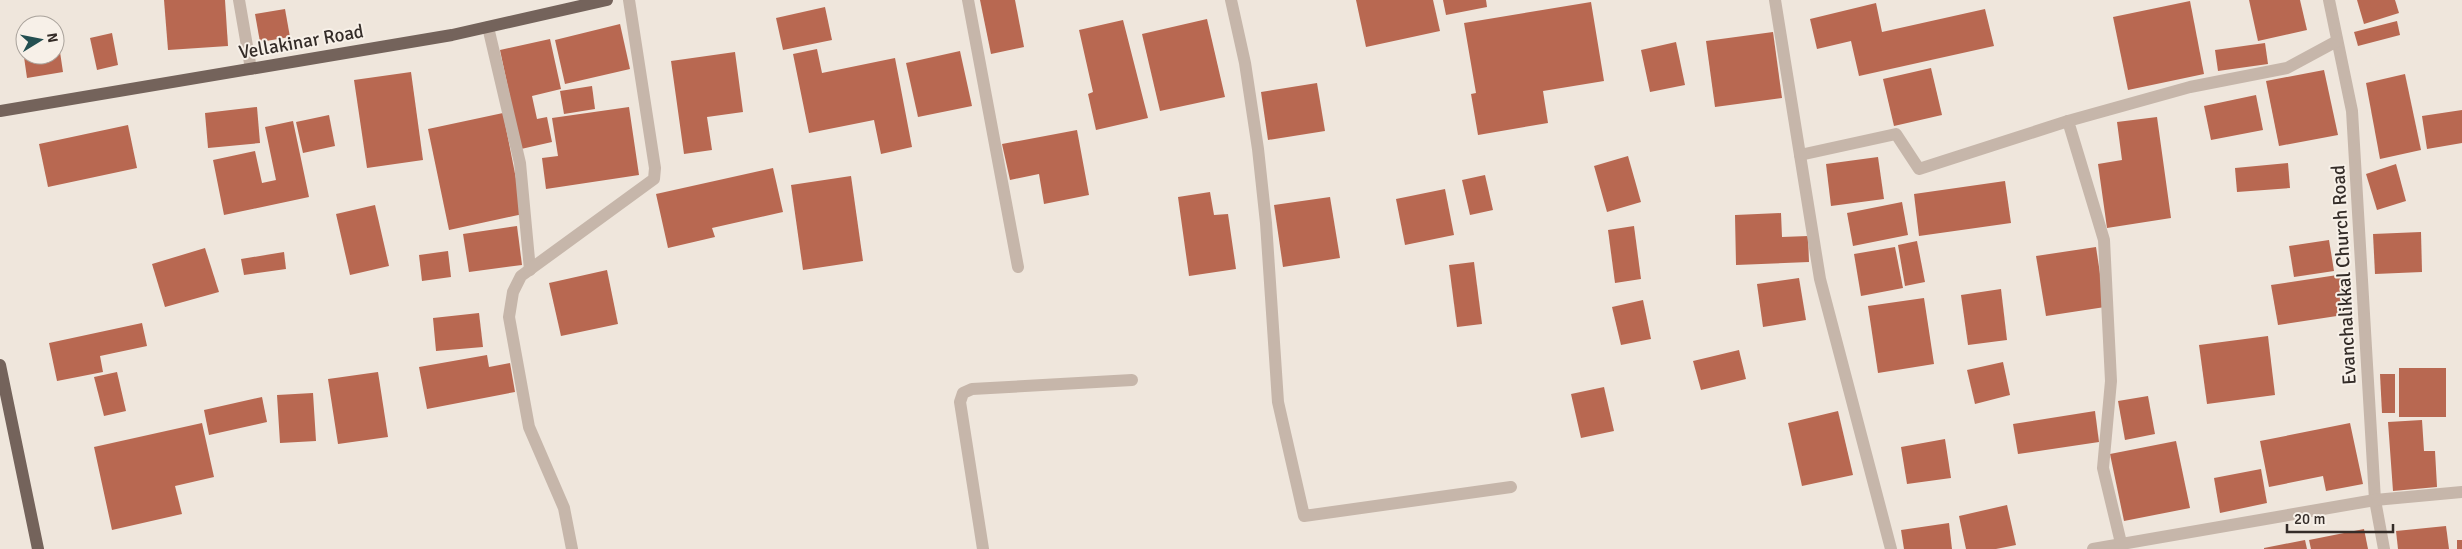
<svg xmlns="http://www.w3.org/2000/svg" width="2462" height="549" viewBox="0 0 2462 549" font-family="Signika,sans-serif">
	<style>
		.building { fill: #b86851 }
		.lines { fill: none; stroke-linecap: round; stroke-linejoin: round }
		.minor { stroke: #c6b6aa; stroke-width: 12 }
		.major { stroke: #74635b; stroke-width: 12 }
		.labels { text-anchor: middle; stroke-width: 4; stroke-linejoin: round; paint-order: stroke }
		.street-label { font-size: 19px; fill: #342c28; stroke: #f7f0e8 }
	</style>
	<rect width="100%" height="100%" fill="#efe6dc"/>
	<!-- building -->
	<g class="building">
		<polygon points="164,0 225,0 228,46 168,50"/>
		<polygon points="980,0 1015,0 1024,47 991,54"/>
		<polygon points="1356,0 1433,0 1440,31 1366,47"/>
		<polygon points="1443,0 1486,0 1487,7 1446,15"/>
		<polygon points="2249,0 2300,0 2307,30 2258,41"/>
		<polygon points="2357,0 2395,0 2399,13 2364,24"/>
		<polygon points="2190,1 2204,74 2128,90 2113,17"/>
		<polygon points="1591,2 1604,81 1543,91 1548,123 1478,135 1471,94 1476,93 1464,23"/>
		<polygon points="1876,3 1882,32 1985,9 1994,46 1859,76 1851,41 1817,49 1810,19"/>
		<polygon points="825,7 832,40 783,50 776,18"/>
		<polygon points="285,9 290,37 260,42 255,14"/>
		<polygon points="1207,19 1225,97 1160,111 1142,34"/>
		<polygon points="1123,20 1148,118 1096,130 1088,94 1093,92 1079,30"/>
		<polygon points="2397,21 2400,35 2358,46 2354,32"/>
		<polygon points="620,24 630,69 565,84 555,40"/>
		<polygon points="1773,32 1782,98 1715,107 1706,41"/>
		<polygon points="112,33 118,65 97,70 90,38"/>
		<polygon points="550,39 561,89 532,96 537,119 547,117 552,142 521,149 500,50"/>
		<polygon points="1676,42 1685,85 1650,92 1641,50"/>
		<polygon points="2265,43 2268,64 2218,71 2215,50"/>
		<polygon points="817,49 822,73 895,58 912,147 881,154 874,120 809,133 793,54"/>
		<polygon points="960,51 972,106 918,117 906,63"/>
		<polygon points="60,52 63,72 27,78 24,57 55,55 55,53"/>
		<polygon points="735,52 743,112 707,117 712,150 684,154 671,61"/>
		<polygon points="1931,68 1942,115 1894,126 1883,79"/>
		<polygon points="2324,70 2338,135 2279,146 2266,81"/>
		<polygon points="411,72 423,160 367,168 354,80"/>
		<polygon points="2405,74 2421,150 2380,159 2366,83"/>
		<polygon points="1317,83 1325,131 1268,140 1261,92"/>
		<polygon points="592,86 595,109 564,114 560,91"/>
		<polygon points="2256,95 2263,130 2211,140 2204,106"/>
		<polygon points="257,107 260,143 208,148 205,113"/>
		<polygon points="629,107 639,175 546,189 542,158 558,156 552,118"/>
		<polygon points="2462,110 2462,143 2427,149 2422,116"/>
		<polygon points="503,113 523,214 449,230 428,129"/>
		<polygon points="329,115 335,146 303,153 296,122"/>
		<polygon points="2157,117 2171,218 2107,228 2098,164 2122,160 2117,122"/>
		<polygon points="293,121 309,197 224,215 213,160 255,151 262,183 276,180 265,127"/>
		<polygon points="128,125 137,168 48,187 39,144"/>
		<polygon points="1077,130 1089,195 1044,204 1039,174 1010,180 1002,144"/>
		<polygon points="1628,156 1641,202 1607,212 1594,166"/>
		<polygon points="1878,157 1884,199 1831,206 1826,164"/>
		<polygon points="2288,163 2290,188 2237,192 2235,168"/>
		<polygon points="2396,164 2406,201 2377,210 2366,174"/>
		<polygon points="773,168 783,212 712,228 715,237 668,248 656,194"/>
		<polygon points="1485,175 1493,210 1470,215 1462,180"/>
		<polygon points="851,176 863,261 803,270 791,185"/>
		<polygon points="2005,181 2011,223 1919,236 1914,194"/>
		<polygon points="1445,189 1454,235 1405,245 1396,199"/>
		<polygon points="1210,192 1214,215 1228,214 1236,269 1189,276 1178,197"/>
		<polygon points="1330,197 1340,258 1283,267 1274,205"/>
		<polygon points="1902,202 1908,235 1853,246 1847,213"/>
		<polygon points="375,205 389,266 350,275 336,214"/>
		<polygon points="1781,213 1782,237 1808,236 1809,262 1736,265 1735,215"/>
		<polygon points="517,226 522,265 469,272 463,234"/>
		<polygon points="1634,226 1641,279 1615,283 1608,230"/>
		<polygon points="2421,232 2422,272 2375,274 2373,234"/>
		<polygon points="2329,240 2334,271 2294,277 2289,246"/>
		<polygon points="1917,241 1925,282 1905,286 1898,245"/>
		<polygon points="1895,247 1903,288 1861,296 1854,254"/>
		<polygon points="2096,247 2105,307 2046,316 2036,256"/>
		<polygon points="205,248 219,292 165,307 152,264"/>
		<polygon points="448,251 451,277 422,281 419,255"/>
		<polygon points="284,252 286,269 244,275 241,259"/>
		<polygon points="1474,262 1482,324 1457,327 1449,265"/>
		<polygon points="607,270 618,324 561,336 549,283"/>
		<polygon points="2344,274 2350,314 2278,325 2271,285"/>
		<polygon points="1799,278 1806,320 1763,327 1757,284"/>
		<polygon points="2001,289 2007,340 1968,345 1961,295"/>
		<polygon points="1924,298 1934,364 1878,373 1868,306"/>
		<polygon points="1643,300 1651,339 1621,345 1612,307"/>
		<polygon points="479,313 483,347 436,351 433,318"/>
		<polygon points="142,323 147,346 100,356 103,372 57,381 49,343"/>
		<polygon points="2268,336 2275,395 2207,404 2199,345"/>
		<polygon points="1739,350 1746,379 1701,390 1693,361"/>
		<polygon points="487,355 489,367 510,363 515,392 427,409 419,367"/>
		<polygon points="2003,362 2010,395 1975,404 1967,370"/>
		<rect x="2399" y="368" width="47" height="49"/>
		<polygon points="117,372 126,411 104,416 94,377"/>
		<polygon points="378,372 388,437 338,444 328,379"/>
		<polygon points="2380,374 2395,374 2395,413 2382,413"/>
		<polygon points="1604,387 1614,431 1581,438 1571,394"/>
		<polygon points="313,393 316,441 280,443 277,395"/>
		<polygon points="2148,396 2155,434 2125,440 2118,401"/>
		<polygon points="262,397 267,422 209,435 204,410"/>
		<polygon points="1838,411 1853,475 1802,486 1788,423"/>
		<polygon points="2095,411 2099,442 2018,454 2013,424"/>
		<polygon points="2422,420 2424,451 2435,451 2437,487 2393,491 2388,422"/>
		<polygon points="202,423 214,477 175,486 182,514 112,530 94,447"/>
		<polygon points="2350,423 2363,484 2326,491 2323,476 2269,487 2260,441"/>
		<polygon points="1945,439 1951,478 1907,484 1901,447"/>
		<polygon points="2176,441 2190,508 2124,521 2110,454"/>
		<polygon points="2261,469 2267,503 2220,513 2214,478"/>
		<polygon points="2007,505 2016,545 1996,549 1966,549 1959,516"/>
		<polygon points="1949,523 1952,549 1904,549 1901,530"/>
		<polygon points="2446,526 2449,549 2398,549 2396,531"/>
		<polygon points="2364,529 2368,549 2311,549 2309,540"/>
		<polygon points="2305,540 2307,549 2264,549 2264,548"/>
		<rect x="2457" y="540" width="5" height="9"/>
	</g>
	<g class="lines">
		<!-- minor -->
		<g class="minor">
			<polyline points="239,0 251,69"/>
			<polyline points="968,0 1018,267"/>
			<polyline points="1231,0 1245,63 1258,149 1266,223 1278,402 1304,516 1511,487"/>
			<polyline points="1775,0 1820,279 1891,549"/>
			<polyline points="2329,0 2352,111 2375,500 2384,549"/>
			<polyline points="488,27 520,163 530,270"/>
			<polyline points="1800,155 1896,134 1919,169 2068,121"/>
			<polyline points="2121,543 2103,468 2111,381 2104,240 2068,121 2190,87 2287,68 2337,41"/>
			<polyline points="572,549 564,508 529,427 509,317 513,292 521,276 654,179 655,168 629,0"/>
			<polyline points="983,549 960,402 963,393 972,389 1132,380"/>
			<polyline points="2093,549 2375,500 2462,492"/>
		</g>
		<!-- major -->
		<g class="major">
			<polyline points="0,111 452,35 607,0"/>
			<polyline points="0,365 38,549"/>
		</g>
	</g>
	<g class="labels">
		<!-- street labels -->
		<g class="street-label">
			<text transform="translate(301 41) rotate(-10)" y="7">Vellakinar Road</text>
			<text transform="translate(2343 275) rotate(-93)" y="7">Evanchalikkal Church Road</text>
		</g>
	</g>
	<!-- north arrow -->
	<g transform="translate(40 40) rotate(80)"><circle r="24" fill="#f7f0e8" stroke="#a9a29b"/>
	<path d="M0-4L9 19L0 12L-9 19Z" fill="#234f51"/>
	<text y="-8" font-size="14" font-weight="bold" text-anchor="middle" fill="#342c28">N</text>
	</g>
	<!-- scale -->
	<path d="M2287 524v8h106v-8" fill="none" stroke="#342c28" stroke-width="2.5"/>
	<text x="2294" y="524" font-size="15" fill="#342c28" stroke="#f7f0e8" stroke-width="4" paint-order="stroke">20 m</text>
</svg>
